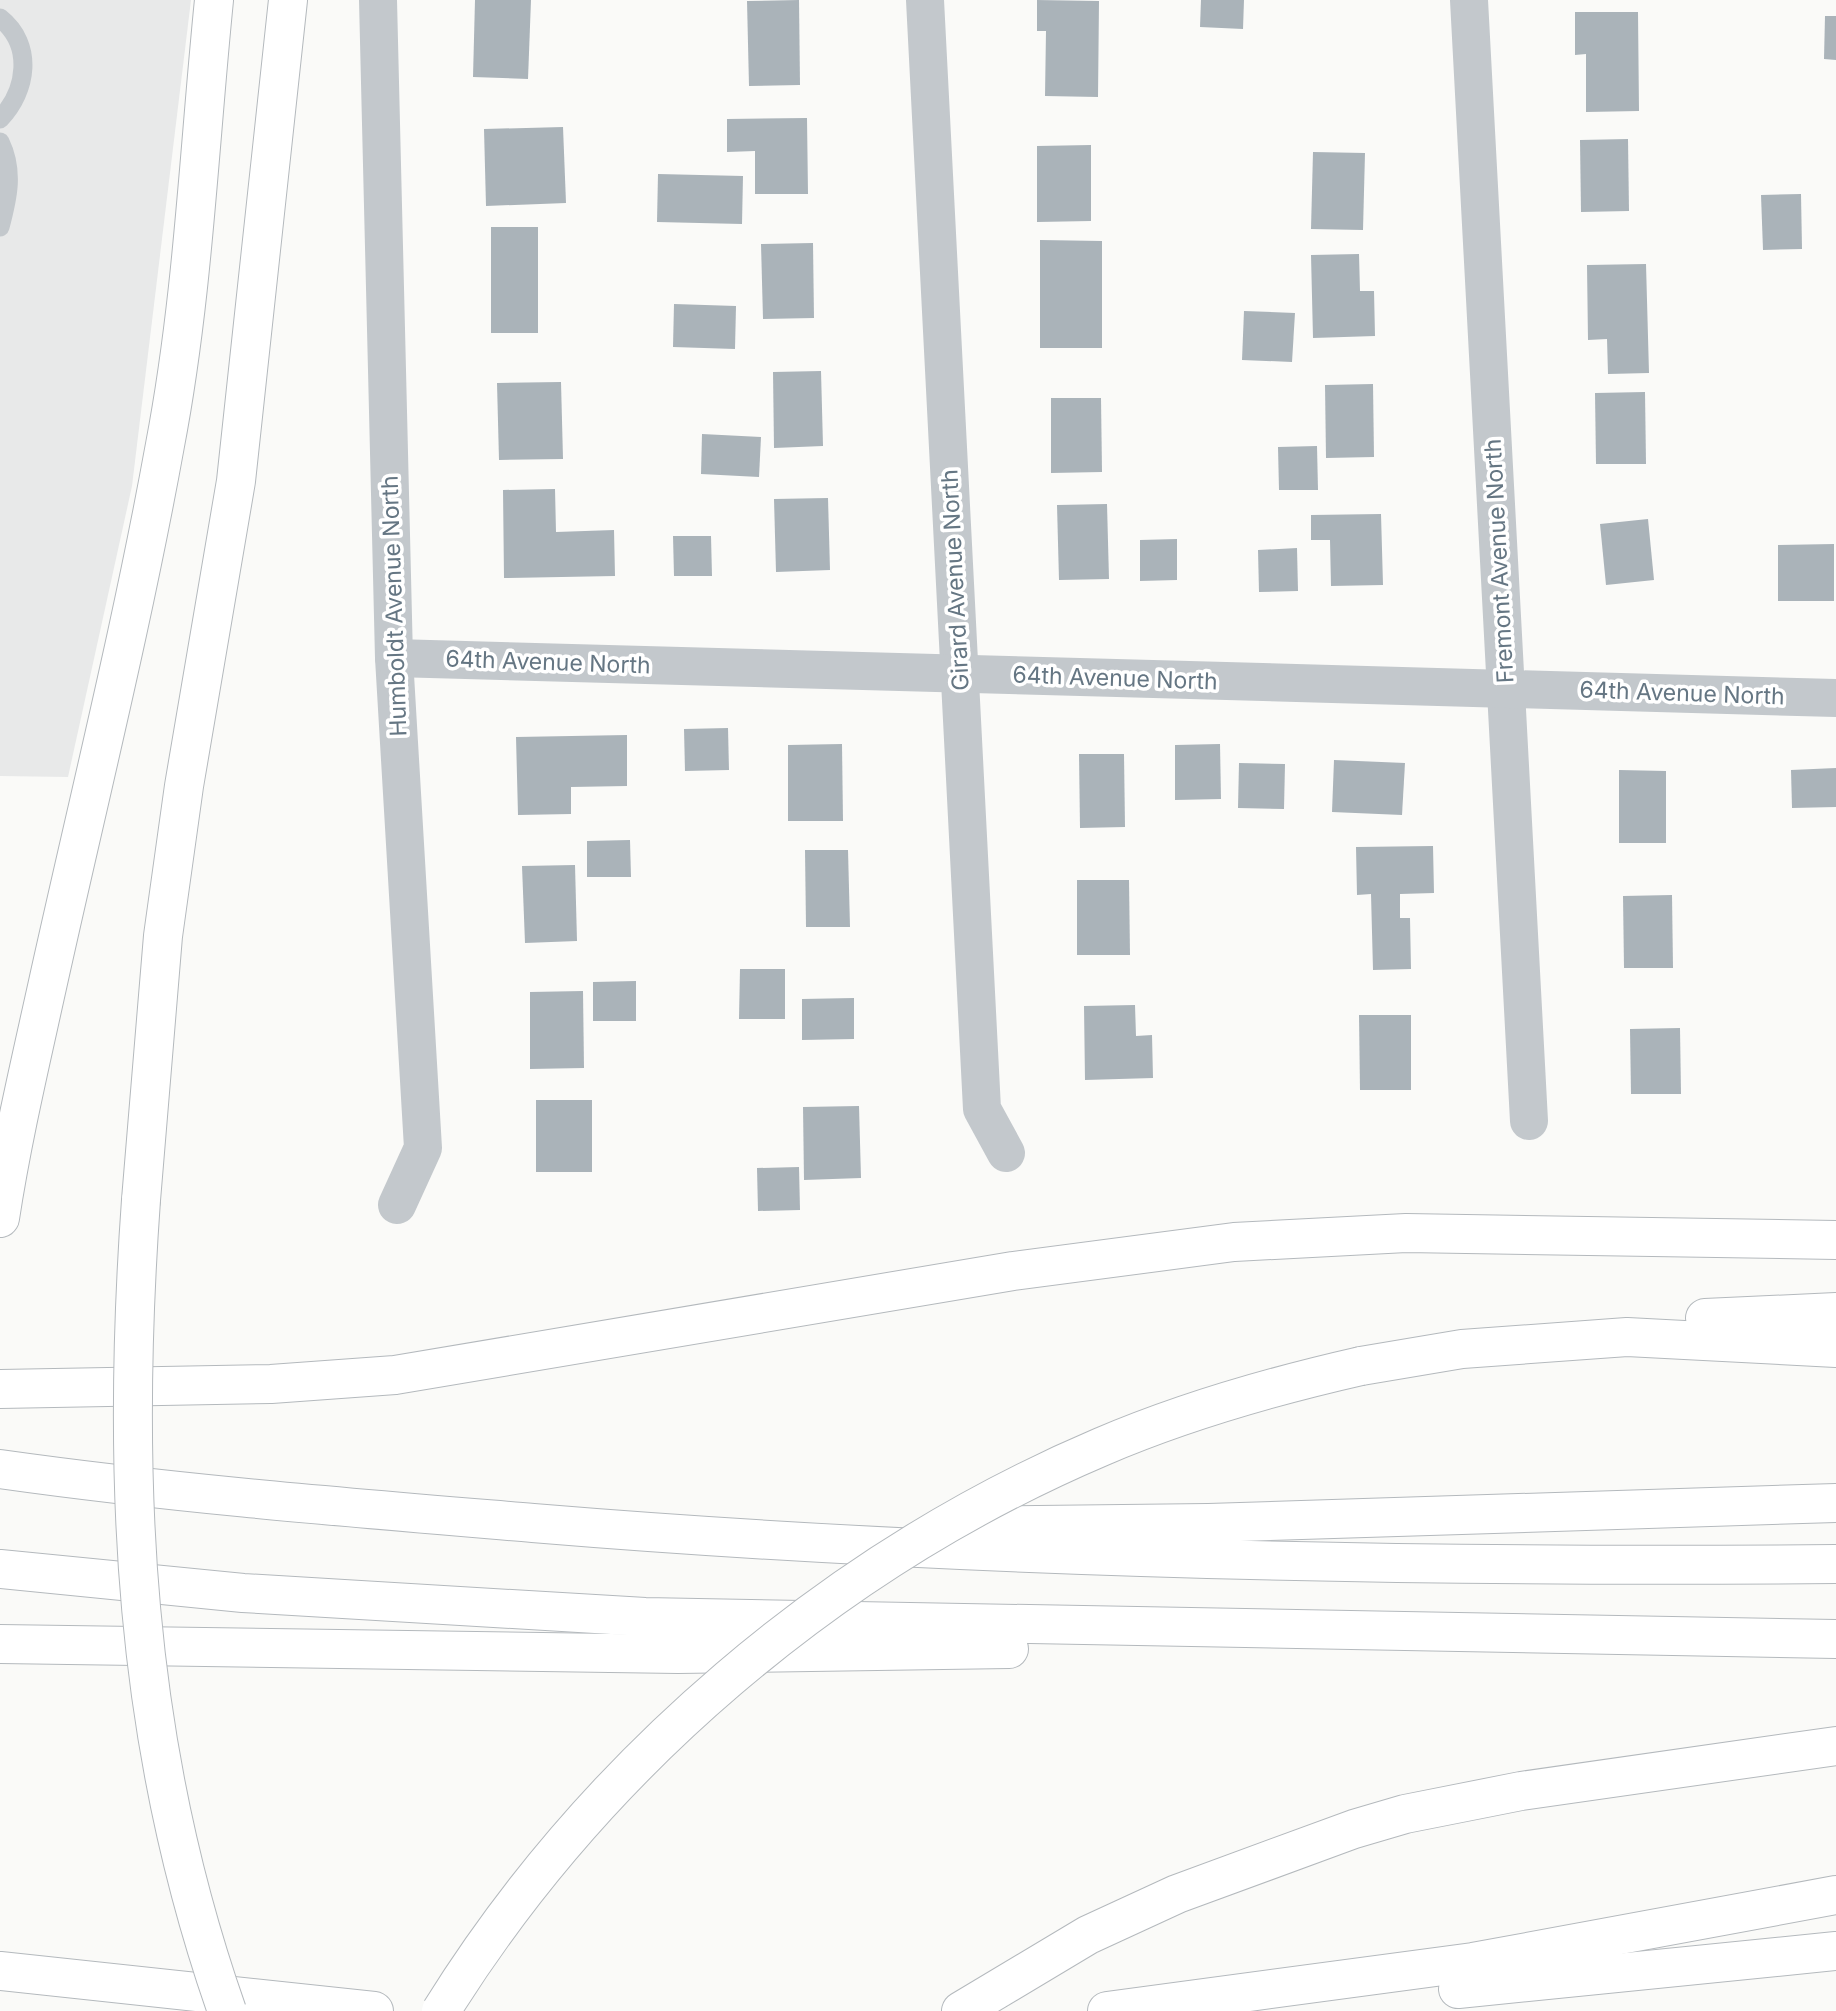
<svg xmlns="http://www.w3.org/2000/svg" width="1836" height="2011" viewBox="0 0 1836 2011" font-family="Inter,sans-serif">
	<style>
		.built { fill: #e8e9e9 }
		.building { fill: #aab3b9 }
		.lines { fill: none; stroke-linecap: round; stroke-linejoin: round }
		.highway-casing { stroke: #b4b9bd; stroke-width: 40 }
		.lane { stroke: #c3c8cc; stroke-width: 19 }
		.street { stroke: #c3c8cc; stroke-width: 38 }
		.highway { stroke: #fff; stroke-width: 38 }
		.highway-bridge-casing { stroke: #b4b9bd; stroke-width: 40; stroke-linecap: butt }
		.highway-bridge { stroke: #fff; stroke-width: 38 }
		.labels { text-anchor: middle; stroke-width: 7; stroke-linejoin: round; paint-order: stroke }
		.street-label { font-size: 23px; fill: #657683; stroke: #fff }
	</style>
	<rect width="100%" height="100%" fill="#fafaf8"/>
	<!-- built -->
	<polygon class="built" points="0,0 191,0 132,486 68,777 0,776"/>
	<!-- building -->
	<g class="building">
		<polygon points="475,0 531,0 528,79 473,77"/>
		<polygon points="799,0 800,85 749,86 747,1"/>
		<polygon points="1037,0 1099,1 1098,97 1045,96 1046,31 1037,31"/>
		<polygon points="1201,0 1244,0 1243,29 1200,27"/>
		<polygon points="1575,12 1638,12 1639,111 1586,112 1586,54 1575,55"/>
		<polygon points="1825,16 1836,16 1836,60 1824,59"/>
		<polygon points="807,118 808,194 755,194 755,151 727,152 727,119"/>
		<polygon points="563,127 566,203 486,206 484,129"/>
		<polygon points="1628,139 1629,211 1581,212 1580,140"/>
		<polygon points="1091,145 1091,221 1037,222 1037,146"/>
		<polygon points="1313,152 1365,153 1363,230 1311,229"/>
		<polygon points="658,174 743,176 742,224 657,222"/>
		<polygon points="1801,194 1802,249 1763,250 1761,195"/>
		<rect x="491" y="227" width="47" height="106"/>
		<polygon points="1040,240 1102,241 1102,348 1040,348"/>
		<polygon points="813,243 814,318 763,319 761,244"/>
		<polygon points="1359,254 1360,291 1374,291 1375,336 1313,338 1311,255"/>
		<polygon points="1646,264 1649,373 1608,374 1607,339 1588,340 1587,265"/>
		<polygon points="674,304 736,306 735,349 673,347"/>
		<polygon points="1244,311 1295,313 1292,362 1242,360"/>
		<polygon points="821,371 823,446 774,448 773,372"/>
		<polygon points="561,382 563,459 499,460 497,383"/>
		<polygon points="1373,384 1374,457 1326,458 1325,385"/>
		<polygon points="1645,392 1646,464 1596,464 1595,393"/>
		<polygon points="1051,398 1101,398 1102,472 1051,473"/>
		<polygon points="702,434 761,437 759,477 701,474"/>
		<polygon points="1317,446 1318,490 1279,490 1278,447"/>
		<polygon points="555,489 556,532 614,530 615,576 504,578 503,490"/>
		<polygon points="828,498 830,570 776,572 774,499"/>
		<polygon points="1107,504 1109,579 1059,580 1057,505"/>
		<polygon points="1381,514 1383,585 1331,586 1330,540 1311,540 1311,515"/>
		<polygon points="1648,519 1654,580 1606,585 1600,524"/>
		<polygon points="673,536 711,536 712,576 674,576"/>
		<polygon points="1177,539 1177,580 1140,581 1140,540"/>
		<polygon points="1834,544 1834,601 1778,601 1778,545"/>
		<polygon points="1297,548 1298,591 1259,592 1258,550"/>
		<polygon points="728,728 729,770 685,771 684,729"/>
		<polygon points="627,735 627,786 571,787 571,814 518,815 516,737"/>
		<polygon points="842,744 843,821 788,821 788,745"/>
		<polygon points="1220,744 1221,799 1175,800 1175,745"/>
		<polygon points="1079,754 1124,754 1125,827 1080,828"/>
		<polygon points="1334,760 1405,763 1402,815 1332,812"/>
		<polygon points="1239,763 1285,764 1284,809 1238,808"/>
		<polygon points="1836,768 1836,807 1792,808 1791,770"/>
		<polygon points="1619,770 1666,771 1666,843 1619,843"/>
		<polygon points="630,840 631,877 587,877 587,841"/>
		<polygon points="1433,846 1434,893 1400,894 1400,918 1410,918 1411,969 1373,970 1371,894 1357,895 1356,847"/>
		<polygon points="805,850 848,850 850,927 806,927"/>
		<polygon points="575,865 577,941 525,943 522,866"/>
		<polygon points="1077,880 1129,880 1130,955 1077,955"/>
		<polygon points="1672,895 1673,968 1624,968 1623,896"/>
		<polygon points="740,969 785,969 785,1019 739,1019"/>
		<polygon points="636,981 636,1021 593,1021 593,982"/>
		<polygon points="583,991 584,1068 530,1069 530,992"/>
		<polygon points="854,998 854,1039 802,1040 802,999"/>
		<polygon points="1135,1005 1136,1036 1152,1035 1153,1078 1085,1080 1084,1006"/>
		<polygon points="1359,1015 1411,1015 1411,1090 1360,1090"/>
		<polygon points="1680,1028 1681,1094 1631,1094 1630,1029"/>
		<rect x="536" y="1100" width="56" height="72"/>
		<polygon points="859,1106 861,1178 804,1180 803,1107"/>
		<polygon points="799,1167 800,1210 758,1211 757,1168"/>
	</g>
	<g class="lines">
		<!-- highway casing -->
		<g class="highway-casing">
			<g id="highway">
				<polyline points="141,1200 163,936 184,786 236,481 288,0"/>
				<path d="M0 1218C12 1140 30 1064 47 987 87 806 132 627 165 445 193 299 199 148 214 0"/>
				<polyline points="1705,1318 1836,1312"/>
				<polyline points="1361,1366 1462,1349 1627,1337 1836,1348"/>
				<polyline points="0,1389 271,1384 395,1375 1013,1271 1234,1242 1406,1233 1836,1240"/>
				<path d="M0 1469C177 1494 355 1508 533 1523 966 1559 1402 1568 1836 1564"/>
				<polyline points="965,1526 1208,1523 1836,1503"/>
				<polyline points="0,1569 243,1593 645,1617 1836,1639"/>
				<polyline points="0,1644 678,1654 1009,1649"/>
				<polyline points="0,1971 374,2011"/>
				<polyline points="1458,1989 1836,1951"/>
				<polyline points="961,2011 1088,1935 1177,1894 1354,1829 1405,1814 1521,1791 1836,1746"/>
				<polyline points="1107,2011 1473,1962 1836,1895"/>
			</g>
		</g>
		<!-- lane -->
		<g class="lane">
			<path d="M0 18C34 45 27 91 0 119"/>
			<path d="M0 142C14 171 8 197 0 227"/>
		</g>
		<!-- street -->
		<g class="street">
			<polyline points="378,0 394,658 423,1148 397,1205"/>
			<polyline points="925,0 982,1109 1006,1153"/>
			<polyline points="1469,0 1529,1121"/>
			<polyline points="394,658 1836,698"/>
		</g>
		<!-- highway -->
		<use href="#highway" class="highway"/>
		<!-- highway-bridge casing -->
		<g class="highway-bridge-casing">
			<g id="highway-bridge">
				<path d="M141 1200C121 1479 133 1744 227 2011"/>
				<path d="M441 2011C595 1764 833 1561 1101 1447 1185 1411 1273 1386 1361 1366"/>
			</g>
		</g>
		<!-- highway-bridge -->
		<use href="#highway-bridge" class="highway-bridge"/>
	</g>
	<g class="labels">
		<!-- street labels -->
		<g class="street-label">
			<text transform="translate(1499 561) rotate(-93)" y="8">Fremont Avenue North</text>
			<text transform="translate(955 580) rotate(-93)" y="8">Girard Avenue North</text>
			<text transform="translate(394 606) rotate(-92)" y="8">Humboldt Avenue North</text>
			<text transform="translate(548 662) rotate(2)" y="8">64th Avenue North</text>
			<text transform="translate(1115 678) rotate(2)" y="8">64th Avenue North</text>
			<text transform="translate(1682 693) rotate(2)" y="8">64th Avenue North</text>
		</g>
	</g>
</svg>
